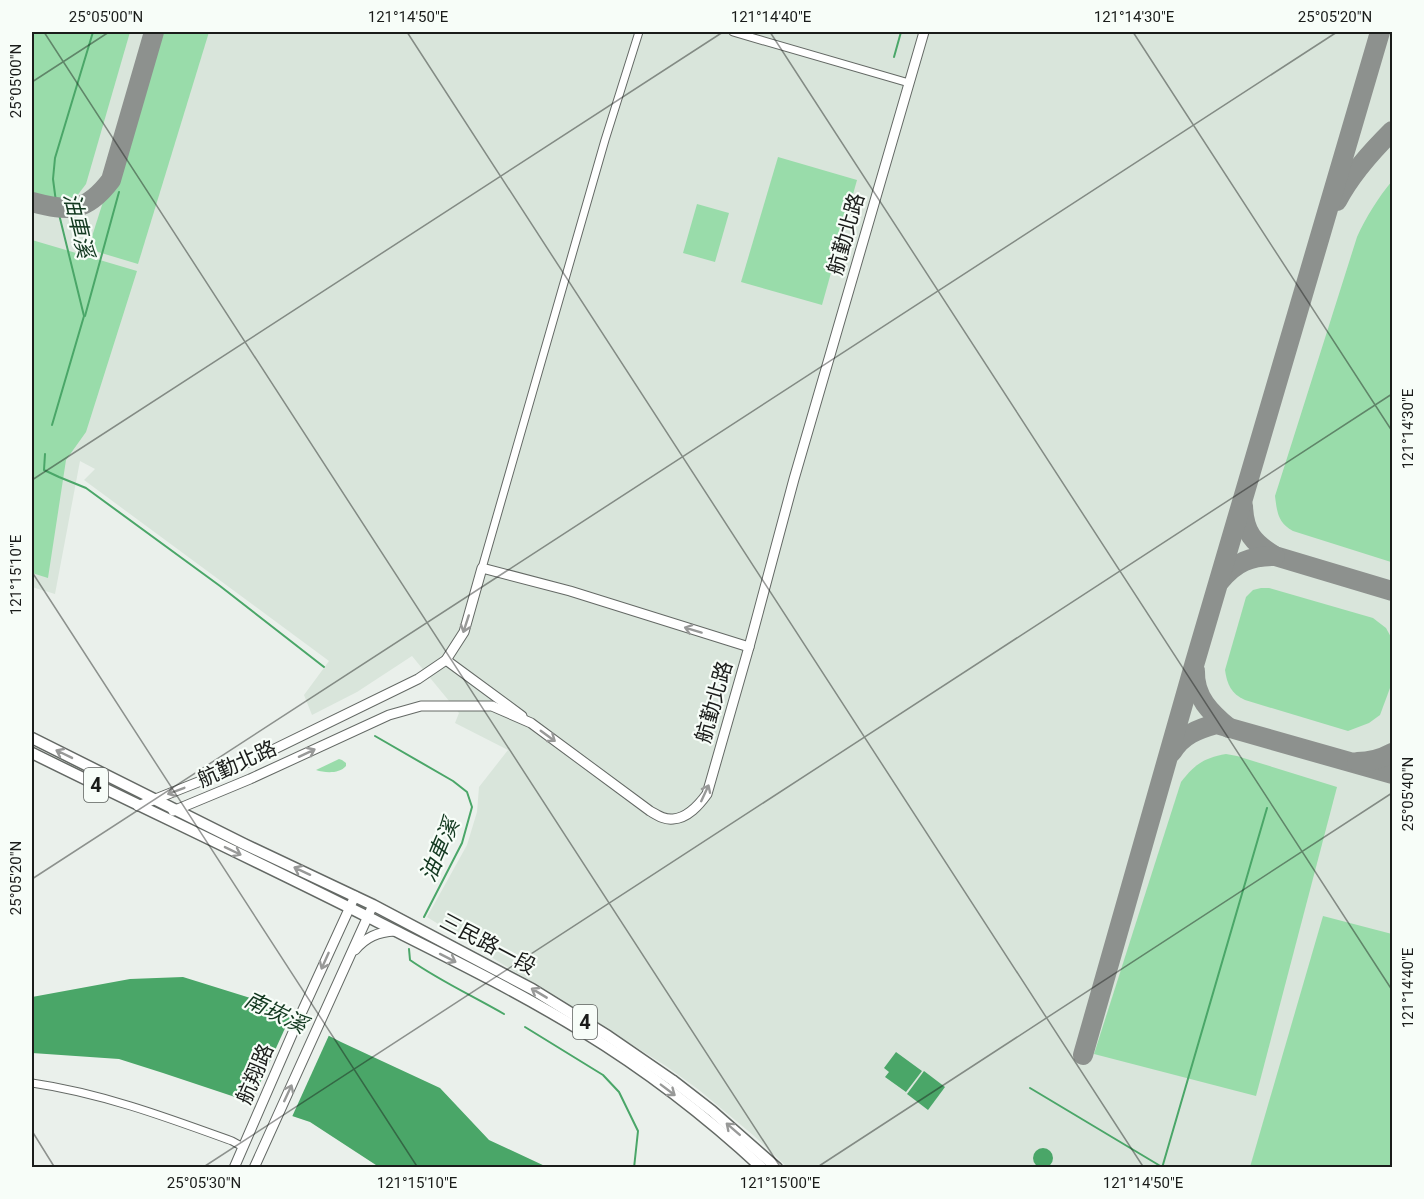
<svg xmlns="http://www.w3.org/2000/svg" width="1424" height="1199" viewBox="0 0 1424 1199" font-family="Roboto,'Noto Sans TC',sans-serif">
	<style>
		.built { fill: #d9e5db }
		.green { fill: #99dcaa }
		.water { fill: #4aa668 }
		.pier { fill: #eaf0eb }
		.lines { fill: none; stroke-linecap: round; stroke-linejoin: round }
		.stream { stroke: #4aa668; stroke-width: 2 }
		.taxiway { stroke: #8d918e; stroke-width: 20 }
		.street-casing { stroke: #646965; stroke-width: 9 }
		.secondary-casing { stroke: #646965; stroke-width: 11 }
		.primary-casing { stroke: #646965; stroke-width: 13 }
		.street { stroke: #fff; stroke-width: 7 }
		.secondary { stroke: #fff; stroke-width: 9 }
		.primary { stroke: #fff; stroke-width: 10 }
		.oneway { stroke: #989998 }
		.ticks { fill: none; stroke: #1a1c1a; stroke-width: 1.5; stroke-opacity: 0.45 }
		.labels { text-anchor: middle; stroke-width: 4.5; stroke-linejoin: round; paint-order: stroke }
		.shield { fill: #f7fdf8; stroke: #5c605d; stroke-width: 1.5 }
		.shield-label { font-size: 20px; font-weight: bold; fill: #1a1c1a }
		.street-label { font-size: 21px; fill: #1a1c1a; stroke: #f7fdf8 }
		.water-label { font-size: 22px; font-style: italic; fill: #133920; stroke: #f7fdf8 }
		.neatline { fill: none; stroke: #1a1c1a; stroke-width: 2 }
		.ticks-label { font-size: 15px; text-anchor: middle; fill: #1a1c1a }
	</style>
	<rect width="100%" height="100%" fill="#eaf0eb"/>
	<!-- built -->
	<polygon class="built" points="32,32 1392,32 1392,1167 787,1167 753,1135 699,1090 666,1066 427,917 467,845 477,812 479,787 508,750 455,723 459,713 412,656 357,692 312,715 304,695 329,661 84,480 95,469 80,461 55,594 32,587"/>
	<!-- green -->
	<g class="green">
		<polygon points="32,32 130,32 86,184 67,209 48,214 32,209"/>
		<polygon points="157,32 209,32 138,264 88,249"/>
		<polygon points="778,157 857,180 822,305 741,282"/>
		<path d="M1392 181V562H1391L1293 531C1278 523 1277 512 1275 496L1357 237C1366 217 1378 198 1392 181Z"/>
		<polygon points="697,204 729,213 715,262 683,253"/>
		<polygon points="32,240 137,271 86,432 66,460 48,578 32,573"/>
		<path d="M1261 588H1269L1373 618 1386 628 1392 639V677L1390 688 1380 715 1369 723 1348 731 1245 700C1231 694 1227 684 1225 670L1246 597 1253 590Z"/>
		<path d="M1226 754 1237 756 1337 787 1256 1096 1094 1054 1181 782C1195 764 1204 758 1226 754Z"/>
		<path d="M339 759 342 760 346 763V766C339 774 325 773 316 770Z"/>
		<polygon points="1323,916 1392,934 1392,1167 1250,1167"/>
	</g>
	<!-- water -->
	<g class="water">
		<polygon points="183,977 263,1002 341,1042 440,1088 489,1140 547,1167 379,1167 310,1122 163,1073 119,1059 32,1053 32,997 130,979"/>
		<polygon points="896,1052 922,1071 906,1092 885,1077 889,1072 884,1068"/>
		<polygon points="924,1071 945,1087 928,1110 907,1094"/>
		<circle cx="1043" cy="1158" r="10"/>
	</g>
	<!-- pier -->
	<polygon class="pier" points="292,1013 330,1033 291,1119 250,1105"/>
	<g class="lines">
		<!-- stream -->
		<g class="stream">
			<polyline points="894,57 901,32"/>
			<polyline points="85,316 119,192"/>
			<polyline points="52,425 84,316 56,202 53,179 55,158 93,32"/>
			<polyline points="45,454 44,470 59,477 86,488 220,586 324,667"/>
			<polyline points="375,736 453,781 467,792 472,807 462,843 424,917"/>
			<path d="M409 949 410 960C440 981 473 996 504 1014"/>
			<polyline points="525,1027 603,1075 619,1092 638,1131 634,1168"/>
			<polyline points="1030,1088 1162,1167"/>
			<polyline points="1162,1168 1267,808"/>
		</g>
		<!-- taxiway -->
		<g class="taxiway">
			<path d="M1337 201C1351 174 1371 152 1392 131"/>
			<path d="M32 202C69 212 86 213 111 180L154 32"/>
			<path d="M1243 506C1244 532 1253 543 1275 556L1392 591"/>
			<path d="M1220 581C1236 562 1250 556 1275 556"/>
			<path d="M1195 671C1194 697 1211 713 1229 728"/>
			<path d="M1172 752C1182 735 1198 729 1216 724L1392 774"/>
			<path d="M1357 762C1370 762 1381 759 1392 753"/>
			<polyline points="1083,1055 1195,662 1380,32"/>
		</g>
		<!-- street casing -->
		<g class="street-casing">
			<g id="street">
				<polyline points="733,32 909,83"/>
				<polyline points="482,568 605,140 639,32"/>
				<path d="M32 1083C101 1093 166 1117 232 1141L243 1147"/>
			</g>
		</g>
		<!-- secondary casing -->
		<g class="secondary-casing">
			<g id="secondary">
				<polyline points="446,660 522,716"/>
				<polyline points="138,806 246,763 418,679 446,660 464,632 482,568 570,591 749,647"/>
				<path d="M173 811 250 779 389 715 421 706H492L531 723 650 811C657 815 664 820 673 819 688 818 699 805 707 794L749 647 794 479 924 32"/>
				<path d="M355 950C366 937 378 932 395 931"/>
				<polyline points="234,1168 300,1016 355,896"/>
				<polyline points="254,1168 373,905"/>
			</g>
		</g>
		<!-- primary casing -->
		<g class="primary-casing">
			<g id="primary">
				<polyline points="32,738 244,844 373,905 532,989 608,1036 672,1080 712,1111 777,1168"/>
				<path d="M32 753C143 808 255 860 366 916 439 953 512 988 582 1031 646 1070 707 1117 762 1168"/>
			</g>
		</g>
		<!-- street -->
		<use href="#street" class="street"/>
		<!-- secondary -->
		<use href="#secondary" class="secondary"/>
		<!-- primary -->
		<use href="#primary" class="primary"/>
	</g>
	<!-- one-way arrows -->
	<defs><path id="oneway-shaft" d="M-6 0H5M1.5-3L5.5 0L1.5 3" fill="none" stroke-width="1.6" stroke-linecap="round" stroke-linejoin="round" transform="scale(1.5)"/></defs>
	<g class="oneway">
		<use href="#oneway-shaft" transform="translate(466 624) rotate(108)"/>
		<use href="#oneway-shaft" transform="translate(693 630) rotate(-163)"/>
		<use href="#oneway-shaft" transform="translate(548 736) rotate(36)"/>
		<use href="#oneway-shaft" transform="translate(307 753) rotate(-25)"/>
		<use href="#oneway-shaft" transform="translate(64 754) rotate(-154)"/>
		<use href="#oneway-shaft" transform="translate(176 791) rotate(159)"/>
		<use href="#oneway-shaft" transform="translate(705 793) rotate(-65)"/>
		<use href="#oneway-shaft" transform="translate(233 851) rotate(26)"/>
		<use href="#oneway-shaft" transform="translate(302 871) rotate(-155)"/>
		<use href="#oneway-shaft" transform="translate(448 958) rotate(27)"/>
		<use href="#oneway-shaft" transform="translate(325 961) rotate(114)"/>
		<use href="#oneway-shaft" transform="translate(539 993) rotate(-149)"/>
		<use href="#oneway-shaft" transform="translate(668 1090) rotate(37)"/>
		<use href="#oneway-shaft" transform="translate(288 1093) rotate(-65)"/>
		<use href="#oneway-shaft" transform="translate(733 1129) rotate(-139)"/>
	</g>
	<!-- ticks -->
	<path class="ticks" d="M44 32 781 1168M407 32 1144 1168M770 32 1392 990M1133 32 1392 431M32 82 109 32M32 480 723 32M32 572 418 1168M32 879 1337 32M32 1131 55 1168M202 1168 1392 394M816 1168 1392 793"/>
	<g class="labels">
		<!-- shield labels -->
		<g class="shield">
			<rect x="84" y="768" width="24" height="34" rx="4.5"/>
			<rect x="573" y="1005" width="24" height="34" rx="4.5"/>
		</g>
		<g class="shield-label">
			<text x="96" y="792">4</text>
			<text x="585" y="1029">4</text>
		</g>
		<!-- street labels -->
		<g class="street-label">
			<text transform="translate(846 234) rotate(-74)" y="7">航勤北路</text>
			<text transform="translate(714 702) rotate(-74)" y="7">航勤北路</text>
			<text transform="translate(237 764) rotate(-24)" y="7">航勤北路</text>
			<text transform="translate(488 944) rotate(28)" y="7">三民路一段</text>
			<text transform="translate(255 1074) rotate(-67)" y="7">航翔路</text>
		</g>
		<!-- water labels -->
		<g class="water-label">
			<text transform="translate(79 225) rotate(77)" y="8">油車溪</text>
			<text transform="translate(439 850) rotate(-67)" y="8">油車溪</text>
			<text transform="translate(276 1012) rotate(26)" y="8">南崁溪</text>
		</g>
	</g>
	<!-- border -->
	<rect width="1424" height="1199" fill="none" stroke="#f7fdf8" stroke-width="66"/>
	<rect x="33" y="33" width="1358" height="1133" class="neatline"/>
	<g class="ticks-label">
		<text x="106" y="22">25°05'00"N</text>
		<text x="408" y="22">121°14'50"E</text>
		<text x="771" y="22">121°14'40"E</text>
		<text x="1134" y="22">121°14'30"E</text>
		<text x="1335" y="22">25°05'20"N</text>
		<text transform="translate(16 81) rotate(-90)" y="5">25°05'00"N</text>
		<text transform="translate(1408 429) rotate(-90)" y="5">121°14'30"E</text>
		<text transform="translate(16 575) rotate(-90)" y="5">121°15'10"E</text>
		<text transform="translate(1408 794) rotate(-90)" y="5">25°05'40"N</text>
		<text transform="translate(16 878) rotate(-90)" y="5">25°05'20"N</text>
		<text transform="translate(1408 988) rotate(-90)" y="5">121°14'40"E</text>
		<text x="204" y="1188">25°05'30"N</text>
		<text x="417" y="1188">121°15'10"E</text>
		<text x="780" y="1188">121°15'00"E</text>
		<text x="1143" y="1188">121°14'50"E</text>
	</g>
</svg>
